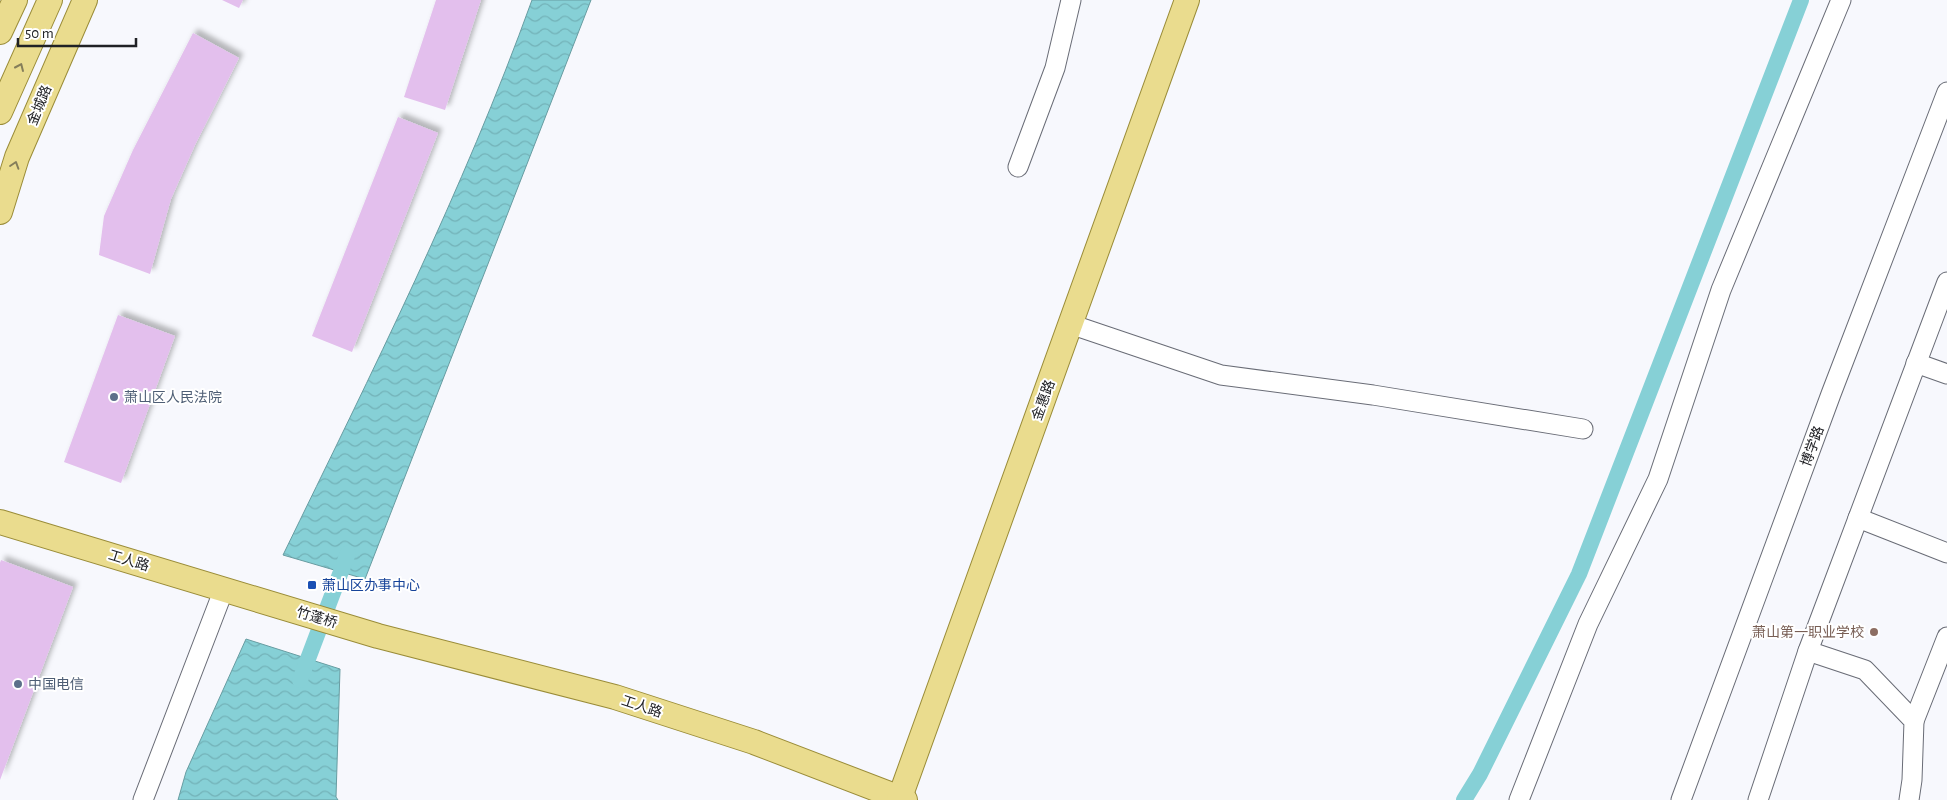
<svg xmlns="http://www.w3.org/2000/svg" width="1947" height="800" viewBox="0 0 1947 800" font-family="'Alegreya Sans','Noto Sans SC',sans-serif">
	<style>
		.water { fill: url(#water-waves); stroke: #679ca1 }
		.lines { fill: none; stroke-linecap: round; stroke-linejoin: round }
		.canal { stroke: #86d0d6; stroke-width: 16 }
		.building { fill: #e3bfed; filter: url(#shadow) }
		.minor-casing { stroke: #696c76; stroke-width: 21 }
		.major-casing { stroke: #9a8c38; stroke-width: 26 }
		.minor { stroke: #fff; stroke-width: 19 }
		.major { stroke: #eadc8e; stroke-width: 24 }
		.oneway { stroke: #857e5a }
		.service-dot { fill: #5c6f8a; stroke: #fff; stroke-width: 2 }
		.transit-dot { fill: #1a4fb4; stroke: #fff; stroke-width: 2 }
		.education-dot { fill: #8d6e63; stroke: #fff; stroke-width: 2 }
		.labels { text-anchor: middle; stroke-width: 4; stroke-linejoin: round; paint-order: stroke }
		.street-label { font-size: 14px; fill: #202125; stroke: #fff }
		.service-label { font-size: 14px; fill: #4e5e75; stroke: #fff; text-anchor: start }
		.transit-label { font-size: 14px; fill: #164399; stroke: #fff; text-anchor: start }
		.education-label { font-size: 14px; fill: #785e54; stroke: #fff; text-anchor: end }
	</style>
	<defs>
		<pattern id="water-waves" width="16" height="10" patternUnits="userSpaceOnUse" patternTransform="scale(1.25)"><rect width="16" height="10" fill="#86d0d6"/><path d="M0 5q4-4 8 0t8 0" fill="none" stroke="#73b2b8"/></pattern>
		<filter id="shadow"><feDropShadow dx="4.5" dy="-4.5" stdDeviation="2.5" flood-color="#0004"/></filter>
	</defs>
	<rect width="100%" height="100%" fill="#f7f8fd"/>
	<!-- water -->
	<g class="water">
		<path d="M532 0H591L365 579 283 555C372 372 463 191 532 0Z"/>
		<polygon points="246,639 340,669 336,797 338,800 178,800 186,772"/>
	</g>
	<g class="lines">
		<!-- canal -->
		<g class="canal">
			<polyline points="300,680 348,553"/>
			<polyline points="1464,800 1480,774 1579,574 1801,0"/>
		</g>
	</g>
	<!-- building -->
	<g class="building">
		<polygon points="222,0 243,0 239,8"/>
		<polygon points="436,0 481,0 445,110 404,97"/>
		<polygon points="193,33 239,58 195,145 171,199 150,274 99,255 104,216 133,150"/>
		<polygon points="398,117 438,133 352,352 312,336"/>
		<polygon points="118,315 175,336 121,483 64,462"/>
		<polygon points="1,560 73,587 0,780 0,563"/>
	</g>
	<g class="lines">
		<!-- minor casing -->
		<g class="minor-casing">
			<g id="minor">
				<polyline points="1018,167 1055,68 1071,0"/>
				<polyline points="1070,324 1221,375 1373,395 1583,429"/>
				<polyline points="1916,363 1947,374"/>
				<polyline points="1858,518 1947,553"/>
				<polyline points="1808,651 1865,670 1914,721 1912,780 1909,800"/>
				<polyline points="1914,721 1947,637"/>
				<polyline points="143,800 224,589"/>
				<polyline points="1519,800 1588,624 1658,479 1721,290 1841,0"/>
				<polyline points="1681,800 1831,394 1947,92"/>
				<polyline points="1758,800 1808,651 1947,282"/>
			</g>
		</g>
		<!-- major casing -->
		<g class="major-casing">
			<g id="major">
				<polyline points="0,32 15,0"/>
				<polyline points="0,112 50,0"/>
				<polyline points="0,212 17,157 85,0"/>
				<polyline points="0,522 378,636 615,697 754,742 905,800"/>
				<polyline points="899,800 1187,0"/>
			</g>
		</g>
		<!-- minor -->
		<use href="#minor" class="minor"/>
		<!-- major -->
		<use href="#major" class="major"/>
	</g>
	<!-- one-way arrows -->
	<defs><path id="oneway-chevron" d="M-2-3.5L2.5 0L-2 3.5" fill="none" stroke-width="1.6" stroke-linecap="round" stroke-linejoin="round" transform="scale(1.25)"/></defs>
	<g class="oneway">
		<use href="#oneway-chevron" transform="translate(20 67) rotate(-66)"/>
		<use href="#oneway-chevron" transform="translate(15 165) rotate(-72)"/>
	</g>
	<!-- markers -->
	<g class="service-dot">
		<circle cx="114" cy="397" r="5"/>
		<circle cx="18" cy="684" r="5"/>
	</g>
	<rect class="transit-dot" x="307" y="580" width="10" height="10" rx="2.5"/>
	<circle class="education-dot" cx="1874" cy="632" r="5"/>
	<g class="labels">
		<!-- street labels -->
		<g class="street-label">
			<text transform="translate(39 105) rotate(-68)" y="5">金城路</text>
			<text transform="translate(1043 400) rotate(-70)" y="5">金惠路</text>
			<text transform="translate(1812 446) rotate(-70)" y="5">博学路</text>
			<text transform="translate(129 560) rotate(17)" y="5">工人路</text>
			<text transform="translate(317 617) rotate(17)" y="5">竹蓬桥</text>
			<text transform="translate(642 706) rotate(18)" y="5">工人路</text>
		</g>
		<!-- service labels -->
		<g class="service-label">
			<text x="124" y="402">萧山区人民法院</text>
			<text x="28" y="689">中国电信</text>
		</g>
		<!-- transit labels -->
		<g class="transit-label">
			<text x="322" y="590">萧山区办事中心</text>
		</g>
		<!-- education labels -->
		<g class="education-label">
			<text x="1864" y="637">萧山第一职业学校</text>
		</g>
	</g>
	<!-- scale -->
	<path d="M18 38v8h118v-8" fill="none" stroke="#202125" stroke-width="2.5"/>
	<text x="25" y="38" font-size="15" fill="#202125" stroke="#ffffff" stroke-width="4" paint-order="stroke">50 m</text>
</svg>
